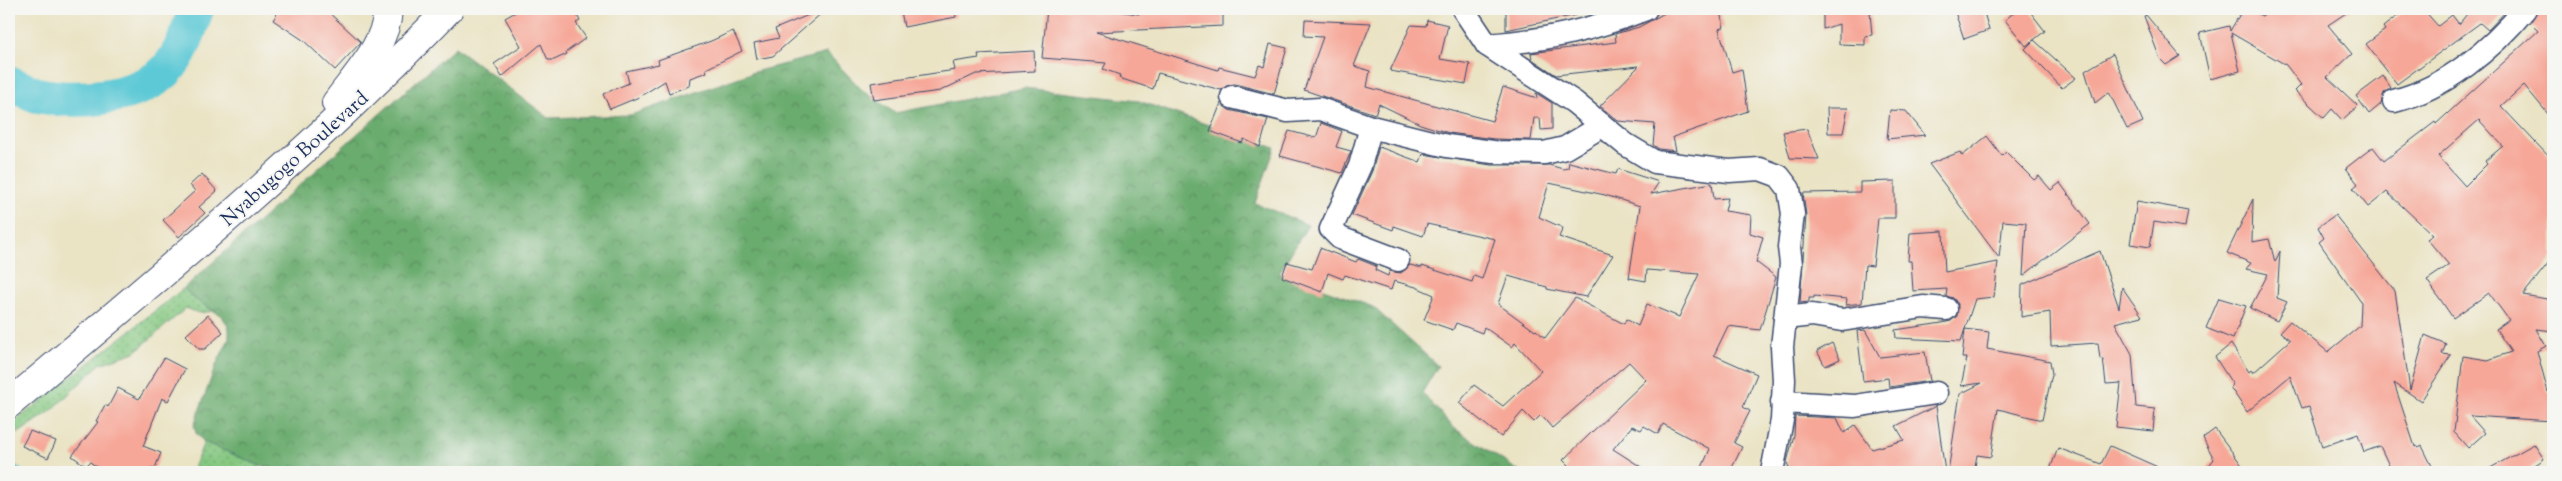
<svg xmlns="http://www.w3.org/2000/svg" width="2562" height="481" viewBox="0 0 2562 481" font-family="'Sorts Mill Goudy',serif">
	<style>
		.green { fill: url(#green-dots); stroke: #507b6f }
		.forest { fill: url(#forest-crowns); stroke: #436e66 }
		.lines { fill: none; stroke-linecap: round; stroke-linejoin: round }
		.stream { stroke: #5dc9d6; stroke-width: 6 }
		.river { stroke: #5dc9d6; stroke-width: 36 }
		.building { fill: #f6a798; fill-rule: evenodd }
		.street-casing { stroke: #3a4a6d; stroke-width: 25 }
		.highway-casing { stroke: #3a4a6d; stroke-width: 30 }
		.street { stroke: #fff; stroke-width: 22 }
		.highway { stroke: #fff; stroke-width: 28 }
		.labels { text-anchor: middle; stroke-width: 4; stroke-linejoin: round; paint-order: stroke }
		.street-label { font-size: 20px; fill: #1b2f5e; stroke: #f6f6f2 }
	</style>
	<defs>
		<pattern id="green-dots" width="8" height="8" patternUnits="userSpaceOnUse" patternTransform="scale(1.25)"><rect width="8" height="8" fill="#84c780"/><path d="M2 2h.1M6 6h.1" fill="none" stroke="#6ba26c" stroke-width="1.8" stroke-linecap="round"/></pattern>
		<pattern id="forest-crowns" width="20" height="18" patternUnits="userSpaceOnUse" patternTransform="scale(1.25)"><rect width="20" height="18" fill="#6bac6e"/><path d="M2 6a3 3 0 1 1 6 0M12 15a3 3 0 1 1 6 0" fill="none" stroke="#578c5e"/></pattern>
	</defs>
	<rect width="100%" height="100%" fill="#f6f6f2"/>
	<filter id="ink" filterUnits="userSpaceOnUse"><feTurbulence type="fractalNoise" baseFrequency=".02" numOctaves="2"/><feDisplacementMap in="SourceGraphic" scale="10" xChannelSelector="R" yChannelSelector="G"/><feConvolveMatrix kernelMatrix="1 2 1 2 8 2 1 2 1" color-interpolation-filters="sRGB"/></filter>
	<filter id="wash" filterUnits="userSpaceOnUse"><feTurbulence type="fractalNoise" baseFrequency=".0096" numOctaves="4" result="noise"/><feDisplacementMap in="SourceGraphic" scale="20" xChannelSelector="R" yChannelSelector="G"/><feGaussianBlur stdDeviation="1.12" result="paint"/><feColorMatrix in="noise" values="0 0 0 0 0 0 0 0 0 0 0 0 0 0 0 0 0 1.4 0 .05"/><feComposite in="paint" operator="in"/></filter>
	<g filter="url(#wash)">
		<rect width="100%" height="100%" fill="#eae3c4"/>
		<!-- green -->
		<g class="green">
			<polygon points="184,288 193,298 214,311 199,313 186,308 135,352 100,364 51,411 17,434 9,426"/>
			<polygon points="204,442 261,466 256,472 192,472"/>
		</g>
		<!-- forest -->
		<polygon class="forest" points="455,47 549,118 631,115 754,72 827,53 861,89 895,113 1024,88 1139,101 1275,148 1255,203 1308,225 1279,273 1373,307 1438,366 1422,393 1454,428 1520,472 275,472 204,442 196,433 194,425 216,365 229,339 229,328 222,316 193,298 184,288"/>
		<g class="lines">
			<!-- stream -->
			<polyline class="stream" points="9,463 20,472"/>
			<!-- river -->
			<path class="river" d="M9 83C18 87 28 92 37 95 75 103 128 99 160 76 180 61 189 30 196 9"/>
		</g>
		<g id="blocks">
			<!-- building -->
			<g class="building">
				<polygon points="280,9 325,9 361,42 335,70 303,40 273,20"/>
				<polygon points="521,9 574,9 580,21 576,23 586,38 566,52 567,54 554,60 548,60 541,44 502,77 494,64 521,46 505,18"/>
				<polygon points="823,9 824,11 773,56 757,59 754,43 779,38 775,29"/>
				<polygon points="916,9 955,9 956,17 904,27 901,11"/>
				<polygon points="1047,9 1101,9 1139,14 1140,11 1192,13 1194,9 1214,9 1212,14 1223,14 1223,26 1096,32 1218,70 1219,67 1255,76 1259,65 1264,67 1270,44 1287,48 1274,94 1235,84 1228,85 1221,90 1158,73 1153,89 1119,78 1120,75 1103,69 1106,63 1042,58"/>
				<polygon points="1506,9 1575,9 1576,15 1506,30"/>
				<polygon points="1672,9 1719,9 1724,27 1719,29 1732,72 1742,69 1748,111 1673,137 1676,151 1659,149 1653,145 1655,124 1618,121 1600,106 1639,66 1556,75 1532,59 1531,53 1616,42 1615,34 1639,27"/>
				<polygon points="1835,9 1874,9 1875,12 1870,13 1872,35 1865,36 1865,45 1839,44 1839,24 1823,29 1823,12"/>
				<polygon points="1954,9 1983,9 1989,30 1964,39"/>
				<polygon points="2018,9 2028,9 2045,31 2026,46 2005,20"/>
				<polygon points="2243,9 2249,9 2262,16 2271,9 2352,9 2328,25 2352,54 2327,77 2358,106 2342,120 2332,109 2324,118 2295,91 2301,85 2286,65 2231,33 2240,71 2210,79 2200,33 2229,26 2230,31"/>
				<polygon points="2406,9 2423,9 2438,26 2452,15 2459,24 2467,14 2461,9 2508,9 2488,30 2480,23 2397,84 2366,44 2385,30 2383,27"/>
				<path d="M2538 9H2553V120L2524 85 2501 106 2553 161V257L2523 295 2553 300V331L2536 329 2546 346 2537 351 2548 392 2553 391V421L2470 416 2485 433 2468 448 2454 432 2463 356 2488 360 2511 352 2496 329 2509 320 2489 293 2453 318 2427 280 2449 265 2427 239 2433 235 2387 192 2368 207 2353 188 2358 184 2346 168 2373 147 2384 161 2435 122 2436 124 2538 31 2530 23ZM2479 120 2503 146 2485 161 2487 164 2465 186 2438 156Z"/>
				<polygon points="2146,15 2180,56 2166,65 2160,59 2144,16"/>
				<polygon points="1305,20 1371,23 1354,66 1370,71 1367,87 1492,121 1503,87 1537,98 1536,93 1552,103 1552,129 1541,130 1540,118 1534,118 1531,140 1494,139 1449,133 1420,124 1379,104 1375,114 1304,90 1323,37 1304,36"/>
				<polygon points="1427,20 1448,25 1440,59 1470,64 1466,84 1390,71 1411,25 1426,26"/>
				<polygon points="733,31 742,51 706,69 707,72 690,78 689,86 669,93 665,81 639,97 610,109 603,94 629,83 626,71 659,64 658,60 711,41"/>
				<polygon points="2034,40 2076,78 2062,88 2025,49"/>
				<polygon points="1034,51 1035,71 976,74 940,91 874,100 871,83 955,70 953,62 979,58 978,54"/>
				<polygon points="2113,54 2143,122 2127,129 2109,92 2095,103 2085,71"/>
				<polygon points="2383,76 2391,88 2384,93 2381,104 2369,114 2356,96"/>
				<polygon points="1221,103 1229,110 1268,119 1260,147 1244,139 1242,143 1210,131"/>
				<polygon points="1827,108 1848,108 1843,133 1828,133"/>
				<polygon points="1890,110 1906,111 1925,135 1887,139"/>
				<polygon points="1321,123 1342,131 1336,147 1351,151 1342,173 1280,156 1289,131 1316,138"/>
				<polygon points="1807,129 1819,159 1790,158 1783,132"/>
				<polygon points="1987,136 2002,156 2006,152 2034,180 2039,176 2051,190 2060,183 2090,224 2023,276 2026,223 2003,221 1999,258 1929,164 1960,152 1962,156"/>
				<path d="M1379 147 1420 162 1423 154 1491 165H1549L1563 169 1568 168 1569 162 1616 174 1618 169 1659 182 1651 194 1712 183 1714 199 1728 198 1725 211 1751 215 1750 233 1763 237 1756 262 1776 277 1760 330 1728 326 1714 355 1757 374 1743 407 1750 411 1734 443 1742 447 1730 472H1700L1710 449 1663 424 1658 434 1644 426 1641 430 1632 426 1613 449 1649 472H1564L1568 465 1563 460 1646 380 1629 362 1552 428 1541 415 1534 422 1523 411 1501 437 1459 403 1474 385 1503 406 1541 371 1515 343 1512 347 1484 327 1482 333 1456 323 1453 330 1424 320 1434 295 1416 287 1394 281 1391 290 1345 275 1343 279 1328 273 1322 292 1282 277 1287 262 1312 269 1320 248 1356 262 1358 259 1376 266 1375 270 1388 276 1389 271 1401 273 1410 265 1422 268V266L1472 282 1474 276 1482 279 1495 239 1427 224 1423 236 1394 226 1393 230 1352 215 1372 171ZM1549 183 1605 195 1640 206 1629 278 1646 281 1647 270 1699 274 1679 317 1647 304 1638 326 1626 319 1624 324 1575 298 1545 338 1536 330 1535 331 1498 304 1508 276 1547 287V289L1586 297 1613 255 1559 237 1563 228 1539 217Z"/>
				<polygon points="202,174 217,191 199,207 205,213 179,237 163,220 195,191 190,185"/>
				<polygon points="1895,181 1895,218 1878,218 1873,266 1865,265 1862,303 1846,305 1847,299 1814,296 1814,298 1809,298 1809,302 1800,303 1806,215 1803,193 1860,192 1860,182"/>
				<polygon points="2253,199 2252,242 2269,239 2275,262 2280,251 2277,298 2287,302 2277,321 2250,308 2268,274 2246,269 2251,263 2227,253"/>
				<polygon points="2137,201 2188,210 2185,227 2154,222 2150,247 2130,244"/>
				<polygon points="2335,215 2395,291 2410,390 2425,335 2446,344 2442,354 2451,355 2421,401 2394,383 2415,447 2417,446 2419,448 2422,446 2435,472 2392,472 2380,446 2364,452 2358,434 2322,447 2309,406 2302,408 2290,376 2247,412 2230,387 2233,385 2215,357 2231,344 2249,372 2251,370 2253,373 2290,340 2280,332 2290,321 2328,352 2360,326 2361,302 2319,242 2324,238 2318,227"/>
				<polygon points="1943,231 1945,272 1998,262 1994,297 1975,299 1961,341 1896,338 1895,330 1942,323 1951,321 1957,316 1958,304 1953,298 1946,296 1947,289 1913,291 1911,261 1908,261 1910,233"/>
				<polygon points="2100,251 2119,308 2122,287 2142,316 2115,323 2132,354 2136,407 2155,409 2153,431 2116,427 2121,383 2106,384 2103,358 2100,359 2098,343 2051,346 2050,312 2021,317 2022,285"/>
				<polygon points="2219,298 2246,306 2233,339 2206,328"/>
				<polygon points="208,315 223,332 205,349 199,349 186,335"/>
				<polygon points="1965,329 1989,332 1987,349 2050,361 2052,374 2042,420 1998,409 1991,457 1977,455 1974,472 1948,472 1960,394 1982,383 1961,386 1967,358 1962,358"/>
				<polygon points="1865,330 1880,357 1925,352 1930,381 1889,387 1888,378 1863,381 1857,331"/>
				<polygon points="1832,343 1840,359 1825,366 1817,351"/>
				<polygon points="164,358 185,369 168,401 162,398 143,446 161,453 155,468 152,468 150,472 104,472 90,462 86,466 72,456 98,422 96,421 105,405 108,407 118,388 139,399"/>
				<polygon points="1936,406 1945,472 1790,472 1787,462 1794,435 1795,416 1837,418 1844,433 1855,425 1872,449 1904,440 1896,426"/>
				<polygon points="2215,429 2247,472 2204,472 2214,459 2203,438"/>
				<polygon points="30,431 56,441 48,458 22,446"/>
				<polygon points="2534,444 2544,459 2525,472 2483,472"/>
				<polygon points="2110,446 2169,472 2049,472 2058,448 2101,464"/>
			</g>
		</g>
	</g>
	<g filter="url(#ink)">
		<use href="#blocks" fill-opacity="0" stroke="#3a4a6d" stroke-width="1"/>
		<g class="lines">
			<!-- street casing -->
			<g class="street-casing">
				<g id="street">
					<polyline points="1463,9 1487,45 1574,102 1625,144 1655,162 1729,171 1760,169 1779,176 1789,189 1793,214 1789,247 1791,264 1782,347 1784,380 1782,420 1772,472"/>
					<path d="M1487 45C1548 40 1589 31 1646 9"/>
					<polyline points="1232,97 1288,111 1320,109 1371,127 1447,146 1493,152 1544,153 1565,148 1602,126"/>
					<path d="M2394 101C2446 88 2492 49 2525 9"/>
					<polyline points="1371,127 1360,166 1331,229 1340,238 1398,260"/>
					<polyline points="1785,318 1812,315 1842,320 1923,307 1946,309"/>
					<polyline points="1782,402 1855,406 1936,393"/>
				</g>
			</g>
			<!-- highway casing -->
			<g class="highway-casing">
				<g id="highway">
					<path d="M336 103C356 75 387 44 388 9"/>
					<path d="M9 404C160 277 312 151 449 9"/>
				</g>
			</g>
			<!-- street -->
			<use href="#street" class="street"/>
			<!-- highway -->
			<use href="#highway" class="highway"/>
		</g>
	</g>
	<g class="labels">
		<!-- street labels -->
		<g class="street-label">
			<text transform="translate(294 158) rotate(-42)" y="7">Nyabugogo Boulevard</text>
		</g>
	</g>
	<!-- margin -->
	<rect width="2562" height="481" fill="none" stroke="#f6f6f2" stroke-width="30"/>
</svg>
